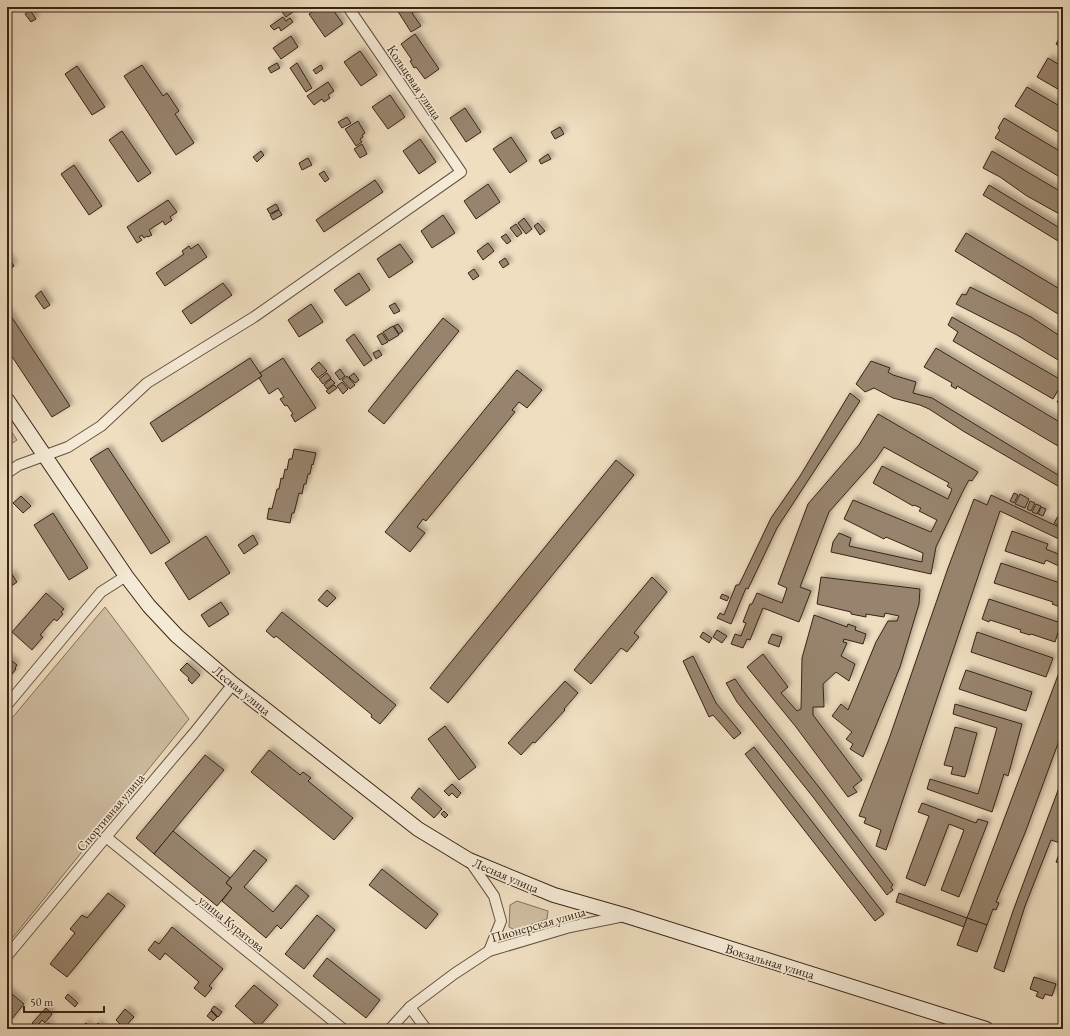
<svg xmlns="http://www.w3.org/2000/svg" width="1070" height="1036" viewBox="0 0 1070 1036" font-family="'EB Garamond',serif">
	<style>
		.green { fill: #d0bea3; stroke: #84705c }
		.building { fill: #98846e; stroke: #392316; filter: url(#shadow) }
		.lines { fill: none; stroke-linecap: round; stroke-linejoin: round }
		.minor-casing { stroke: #665240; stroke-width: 12 }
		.secondary-casing { stroke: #392316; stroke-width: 16 }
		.minor { stroke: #f5ead6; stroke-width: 10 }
		.secondary { stroke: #f5ead6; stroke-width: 14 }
		.labels { text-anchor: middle; stroke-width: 3.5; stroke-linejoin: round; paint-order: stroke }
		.street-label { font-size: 13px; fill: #392316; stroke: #f5ead6 }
	</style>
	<defs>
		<filter id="shadow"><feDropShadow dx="3.5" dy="-3.5" stdDeviation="2" flood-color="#0004"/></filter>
	</defs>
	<rect width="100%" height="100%" fill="#efdec0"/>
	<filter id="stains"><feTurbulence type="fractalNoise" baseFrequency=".005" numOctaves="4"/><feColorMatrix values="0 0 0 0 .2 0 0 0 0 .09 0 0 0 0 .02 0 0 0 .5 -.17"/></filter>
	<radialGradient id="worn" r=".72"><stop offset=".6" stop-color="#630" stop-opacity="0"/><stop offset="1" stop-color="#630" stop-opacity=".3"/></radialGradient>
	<!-- green -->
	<g class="green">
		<polygon points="7,425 17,440 7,447"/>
		<polygon points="105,607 189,719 10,941 7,939 7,724"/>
		<polygon points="517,901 548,911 547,919 515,930 509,927 510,905"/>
	</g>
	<!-- building -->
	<g class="building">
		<polygon points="289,7 293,12 286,17 282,12"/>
		<polygon points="320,7 331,7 343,24 325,37 309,14"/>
		<polygon points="402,7 414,7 416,10 412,13 421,26 411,32 397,10"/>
		<polygon points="30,10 36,19 31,22 25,14"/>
		<polygon points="283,17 286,21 290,18 293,22 281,31 279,27 274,30 270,26"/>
		<polygon points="1063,32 1063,48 1056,44"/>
		<polygon points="415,34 439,69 425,79 416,67 414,68 410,61 412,60 401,44"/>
		<polygon points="291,36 298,47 281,59 273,48"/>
		<polygon points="360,51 377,75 361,86 344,62"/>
		<polygon points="1048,58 1063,67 1063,92 1037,77"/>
		<polygon points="277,63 280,68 271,73 268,68"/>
		<polygon points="297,63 312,88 306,92 290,68"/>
		<polygon points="142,65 163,96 167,93 179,111 175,114 194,143 176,155 124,76"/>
		<polygon points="321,65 323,69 316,74 313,70"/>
		<polygon points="77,66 105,107 92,115 65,74"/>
		<polygon points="328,82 334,91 328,95 330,98 324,102 322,99 314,105 307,96"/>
		<polygon points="1027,87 1063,108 1063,135 1015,106"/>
		<polygon points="390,95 405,117 388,129 372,107"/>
		<polygon points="465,108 481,132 466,142 450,118"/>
		<polygon points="347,117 351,123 342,128 338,122"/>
		<polygon points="1004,118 1063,153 1063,179 995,138 1000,130 998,128"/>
		<polygon points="358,121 365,133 362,135 363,137 360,139 362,142 356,146 345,129"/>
		<polygon points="560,127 564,134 555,139 551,132"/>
		<polygon points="122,131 151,173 138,182 109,140"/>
		<polygon points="511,137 527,161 510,173 493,149"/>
		<polygon points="420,139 436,162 419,174 403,151"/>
		<polygon points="362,144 367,154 360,158 354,149"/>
		<polygon points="261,151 264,155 257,162 253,157"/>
		<polygon points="992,151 1063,193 1063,216 1027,196 1000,177 983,168"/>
		<polygon points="548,154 551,159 541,164 539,160"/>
		<polygon points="308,158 312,165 302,170 299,163"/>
		<polygon points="74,165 102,206 89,215 61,174"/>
		<polygon points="324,171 329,179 325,182 319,174"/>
		<polygon points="375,180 383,192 324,232 316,220"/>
		<polygon points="488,184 500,202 476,219 464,201"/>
		<polygon points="989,185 1063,230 1063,244 983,195"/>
		<polygon points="168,200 177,212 170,217 172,220 165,225 163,221 149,230 152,235 148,237 147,236 144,238 142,235 139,237 142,240 137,243 127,227"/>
		<polygon points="276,204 279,209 270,214 267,209"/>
		<polygon points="279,210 282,215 273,220 270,215"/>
		<polygon points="443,215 455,233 432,248 421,231"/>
		<polygon points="524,218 532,229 526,234 518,223"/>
		<polygon points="538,223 545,231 540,235 534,226"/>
		<polygon points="516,224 522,233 517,237 510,228"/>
		<polygon points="966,233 1063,291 1063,317 955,251"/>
		<polygon points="506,234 511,241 507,244 501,237"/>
		<polygon points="488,243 494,251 483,260 477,251"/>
		<polygon points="198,244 207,257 165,286 156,273 184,254 182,251 189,246 191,249"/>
		<polygon points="400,244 413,262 389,278 377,259"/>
		<polygon points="7,255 14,266 7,271"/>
		<polygon points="505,258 509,264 503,268 499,262"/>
		<polygon points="474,269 479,276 473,280 468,273"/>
		<polygon points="359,273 370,290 346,306 334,290"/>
		<polygon points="223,283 232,295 191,324 182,311"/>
		<polygon points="970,287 1031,317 1063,338 1063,363 1017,335 956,304 962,294 966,295"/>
		<polygon points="41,291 50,305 44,309 35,296"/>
		<polygon points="395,303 400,311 394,314 389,306"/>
		<polygon points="311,304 323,322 299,337 288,320"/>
		<polygon points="7,310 70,406 52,417 7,349"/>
		<polygon points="952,317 1063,381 1063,405 1057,402 1063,392 1058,390 1053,399 953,341 958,332 948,325"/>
		<polygon points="443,318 459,331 384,424 368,411"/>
		<polygon points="398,324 403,331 399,334 394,326"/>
		<polygon points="393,326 399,335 389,341 383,332"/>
		<polygon points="382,333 388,342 382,345 377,336"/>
		<polygon points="354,334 372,360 364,366 346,340"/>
		<polygon points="936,348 1063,424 1063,449 957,386 956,389 951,386 952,383 924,367"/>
		<polygon points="379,350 382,355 376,359 373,353"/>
		<polygon points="250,358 262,376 162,442 150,423"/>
		<polygon points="283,358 316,408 295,422 291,415 293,414 287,405 285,406 280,399 284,397 278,388 269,394 259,378 262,376 260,373"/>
		<polygon points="871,361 890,368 888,372 893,375 916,382 913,393 932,398 1063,478 1063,489 963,431 929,409 920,405 893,398 874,388 865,392 856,384"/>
		<polygon points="319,362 327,371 318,378 311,369"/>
		<polygon points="340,369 345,376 340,380 335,373"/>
		<polygon points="517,370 542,390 527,408 519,402 512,410 515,412 426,521 423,519 417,527 425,533 410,552 385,532"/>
		<polygon points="327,373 331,378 323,384 319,379"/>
		<polygon points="354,373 359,380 355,383 349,377"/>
		<polygon points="347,376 355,385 350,389 342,380"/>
		<polygon points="331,379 335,383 327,389 324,385"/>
		<polygon points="342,382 348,389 343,394 337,386"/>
		<polygon points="334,385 337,388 329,394 326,391"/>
		<polygon points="850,393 860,401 777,528 748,589 746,588 731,624 717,618 720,613 724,615 736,585 739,585 771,518 800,476"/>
		<polygon points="878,414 978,472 972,481 969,480 963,491 936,547 931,574 831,552 833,542 839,533 851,538 849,546 922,562 923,553 886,537 884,539 844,519 853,500 931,532 937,520 919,511 921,508 914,505 913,506 873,483 882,466 948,499 952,489 947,486 949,483 884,447 876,459 829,512 800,587 811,591 799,622 763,608 750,640 747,639 743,648 731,644 735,634 741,636 746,623 743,622 750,604 752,604 757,593 782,603 787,588 778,584 808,504 859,445"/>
		<polygon points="108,448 170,542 151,554 90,459"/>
		<polygon points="294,449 316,453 313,465 312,464 310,474 308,474 306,484 304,484 302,494 299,493 294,513 292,513 290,523 267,519 269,508 272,509 277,489 279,489 281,478 283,479 285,469 287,470 289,459 292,459"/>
		<polygon points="616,460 634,475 448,703 430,688"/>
		<polygon points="1014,493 1018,495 1014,503 1010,501"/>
		<polygon points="1020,494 1029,499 1025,508 1015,504"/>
		<polygon points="991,495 1063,529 1063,541 1000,511 886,850 876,846 881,830 864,823 866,818 859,816 889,739 948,568 974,499 987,505"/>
		<polygon points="21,496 31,506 23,513 13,503"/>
		<polygon points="1030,501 1035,503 1031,511 1027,509"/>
		<polygon points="1036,504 1041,506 1037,514 1032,512"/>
		<polygon points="1041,507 1046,509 1043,516 1038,514"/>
		<polygon points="53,513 88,568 69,580 34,525"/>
		<polygon points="1060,513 1063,515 1063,517 1058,525 1054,523"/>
		<polygon points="1012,531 1048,544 1046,549 1063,556 1063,568 1046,560 1044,564 1005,551"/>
		<polygon points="253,535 258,544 244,554 238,545"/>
		<polygon points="206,536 230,573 189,600 165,563"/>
		<polygon points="1001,563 1063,584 1063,608 1052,604 1053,602 994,583"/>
		<polygon points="11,573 17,582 7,589 7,576"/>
		<polygon points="652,577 667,592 634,633 639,637 627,652 621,648 591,684 574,670"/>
		<polygon points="821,577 920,589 919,604 900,667 863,757 850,749 853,744 846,739 852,732 832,716 841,704 848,710 876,642 888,621 897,621 899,616 885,613 884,617 866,614 866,617 851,614 851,612 817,604"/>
		<polygon points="327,590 336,598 327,607 318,600"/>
		<polygon points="46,593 64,609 61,612 63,614 57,621 54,619 40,635 43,637 32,650 12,632"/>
		<polygon points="722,594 729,597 727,601 720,598"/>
		<polygon points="989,599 1061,623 1055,642 1031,634 1030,635 1020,632 1021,630 990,620 989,622 982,619"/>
		<polygon points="221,602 229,614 209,627 201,615"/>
		<polygon points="282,612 396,705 380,724 371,717 372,715 276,636 274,638 266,631"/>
		<polygon points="814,615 847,627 848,624 856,627 855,630 866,634 863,644 844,639 843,642 847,643 841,656 855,664 849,681 836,672 823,684 824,707 813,707 813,715 862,780 853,787 857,792 848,797 796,727 747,667 763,654 788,687 781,693 797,711 801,709 802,658"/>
		<polygon points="717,630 727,636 722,643 713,637"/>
		<polygon points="703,632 712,638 709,643 700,637"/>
		<polygon points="977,632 1053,658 1046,677 971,652"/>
		<polygon points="772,634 782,637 779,647 768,643"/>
		<polygon points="693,656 716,703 741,733 734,739 713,715 709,717 683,661"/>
		<polygon points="7,657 17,665 15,668 16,669 9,678 7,676"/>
		<polygon points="1063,662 1063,730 1025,833 996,902 999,903 996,910 993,909 987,925 967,918"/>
		<polygon points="187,663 200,675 192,684 188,680 189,678 180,670"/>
		<polygon points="966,670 1032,692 1026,711 959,689"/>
		<polygon points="735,679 747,696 822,791 893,885 891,887 893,890 887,895 813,797 737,702 726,683"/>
		<polygon points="565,681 578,693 564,709 565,710 535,743 533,742 521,755 508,743"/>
		<polygon points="955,704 1022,724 1008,776 1004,774 992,812 927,789 930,779 978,794 997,728 953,714"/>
		<polygon points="445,726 476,767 459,780 428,739"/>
		<polygon points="955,727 977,733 965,777 951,774 953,767 944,765"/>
		<polygon points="754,747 884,914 875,921 745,754"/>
		<polygon points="269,750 300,775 303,772 311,778 308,781 353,818 334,840 251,772"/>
		<polygon points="205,755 224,770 154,854 136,838"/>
		<polygon points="1063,777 1063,844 1051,840 1025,906 1004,972 994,968 1013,911"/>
		<polygon points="452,784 461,793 457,798 452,793 449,796 444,791"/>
		<polygon points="419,788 442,809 434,818 411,798"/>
		<polygon points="922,803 976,823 978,819 988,822 959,897 941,890 964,830 949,824 925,886 906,878 929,816 918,812"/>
		<polygon points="444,811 448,815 445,818 441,814"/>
		<polygon points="173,831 230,878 226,883 232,888 217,906 154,854"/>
		<polygon points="254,850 267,860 244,887 273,912 296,885 309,896 281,929 277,925 266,938 222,901 232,888 226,883"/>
		<polygon points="1060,852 1063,853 1063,865 1056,862"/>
		<polygon points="382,869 438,914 426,929 369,885"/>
		<polygon points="108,893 125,906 67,977 50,964 75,933 70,929 82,915 87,918"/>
		<polygon points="899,893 967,918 964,927 896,902"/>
		<polygon points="317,915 335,930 304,969 285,954"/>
		<polygon points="967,918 987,925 977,952 957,945"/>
		<polygon points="172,927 223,969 209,986 212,988 205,997 194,988 199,982 165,953 160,960 148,950 155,941 159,944"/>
		<polygon points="327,958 380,1000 366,1018 313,976"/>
		<polygon points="1034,977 1056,984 1052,996 1045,994 1043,999 1036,996 1038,992 1030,989"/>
		<polygon points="254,985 278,1005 259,1027 235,1006"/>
		<polygon points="7,990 24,1004 7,1025"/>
		<polygon points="68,994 78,1003 75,1007 65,998"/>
		<polygon points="214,1006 222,1012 218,1017 211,1010"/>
		<polygon points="46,1008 52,1014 45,1023 42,1020 37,1027 32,1023"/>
		<polygon points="125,1009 134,1017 124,1028 116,1020"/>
		<polygon points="211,1011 217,1017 213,1021 207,1016"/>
		<polygon points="48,1023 52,1026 49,1029 41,1029"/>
		<polygon points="86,1023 92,1029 80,1029"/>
		<polygon points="98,1023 104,1029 93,1029"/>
	</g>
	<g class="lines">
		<!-- minor casing -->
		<g class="minor-casing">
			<g id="minor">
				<polyline points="7,473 19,465 68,447 101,426 147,383 254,317 461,172 348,7"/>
				<polyline points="7,705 101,592 126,576"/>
				<polyline points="106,837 343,1029"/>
				<polyline points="469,860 494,896 501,921 489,951"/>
				<polyline points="7,956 106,837 194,733 233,684"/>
				<polyline points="410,1007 426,1029"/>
				<polyline points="390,1029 410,1007 454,974 489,951 570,927 624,916"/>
			</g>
		</g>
		<!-- secondary casing -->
		<g class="secondary-casing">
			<polyline id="secondary" points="7,400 126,576 149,606 177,636 233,684 418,829 469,860 554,895 624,915 986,1029"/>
		</g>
		<!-- minor -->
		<use href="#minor" class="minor"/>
		<!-- secondary -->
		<use href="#secondary" class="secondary"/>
	</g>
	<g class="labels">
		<!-- street labels -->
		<g class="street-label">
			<text transform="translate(415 82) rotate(56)" y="5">Кольцевая улица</text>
			<text transform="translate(242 690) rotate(39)" y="5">Лесная улица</text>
			<text transform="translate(110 812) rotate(-50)" y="5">Спортивная улица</text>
			<text transform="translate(506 875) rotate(23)" y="5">Лесная улица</text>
			<text transform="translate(232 923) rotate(39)" y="5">улица Куратова</text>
			<text transform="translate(538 924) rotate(-16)" y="5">Пионерская улица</text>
			<text transform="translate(770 961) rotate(17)" y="5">Вокзальная улица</text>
		</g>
	</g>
	<!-- margin -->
	<rect width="1070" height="1036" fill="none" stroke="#efdec0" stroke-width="24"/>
	<rect x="8" y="8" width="1054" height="1020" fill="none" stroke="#392316" stroke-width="2"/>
	<rect x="12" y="12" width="1046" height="1012" fill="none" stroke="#392316"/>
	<!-- scale -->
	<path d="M24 1006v6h80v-6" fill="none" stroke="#392316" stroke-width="2"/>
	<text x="30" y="1006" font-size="12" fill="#392316" stroke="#f5ead6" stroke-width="3" paint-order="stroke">50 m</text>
	<rect width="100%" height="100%" filter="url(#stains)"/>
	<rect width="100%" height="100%" fill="url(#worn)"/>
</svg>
